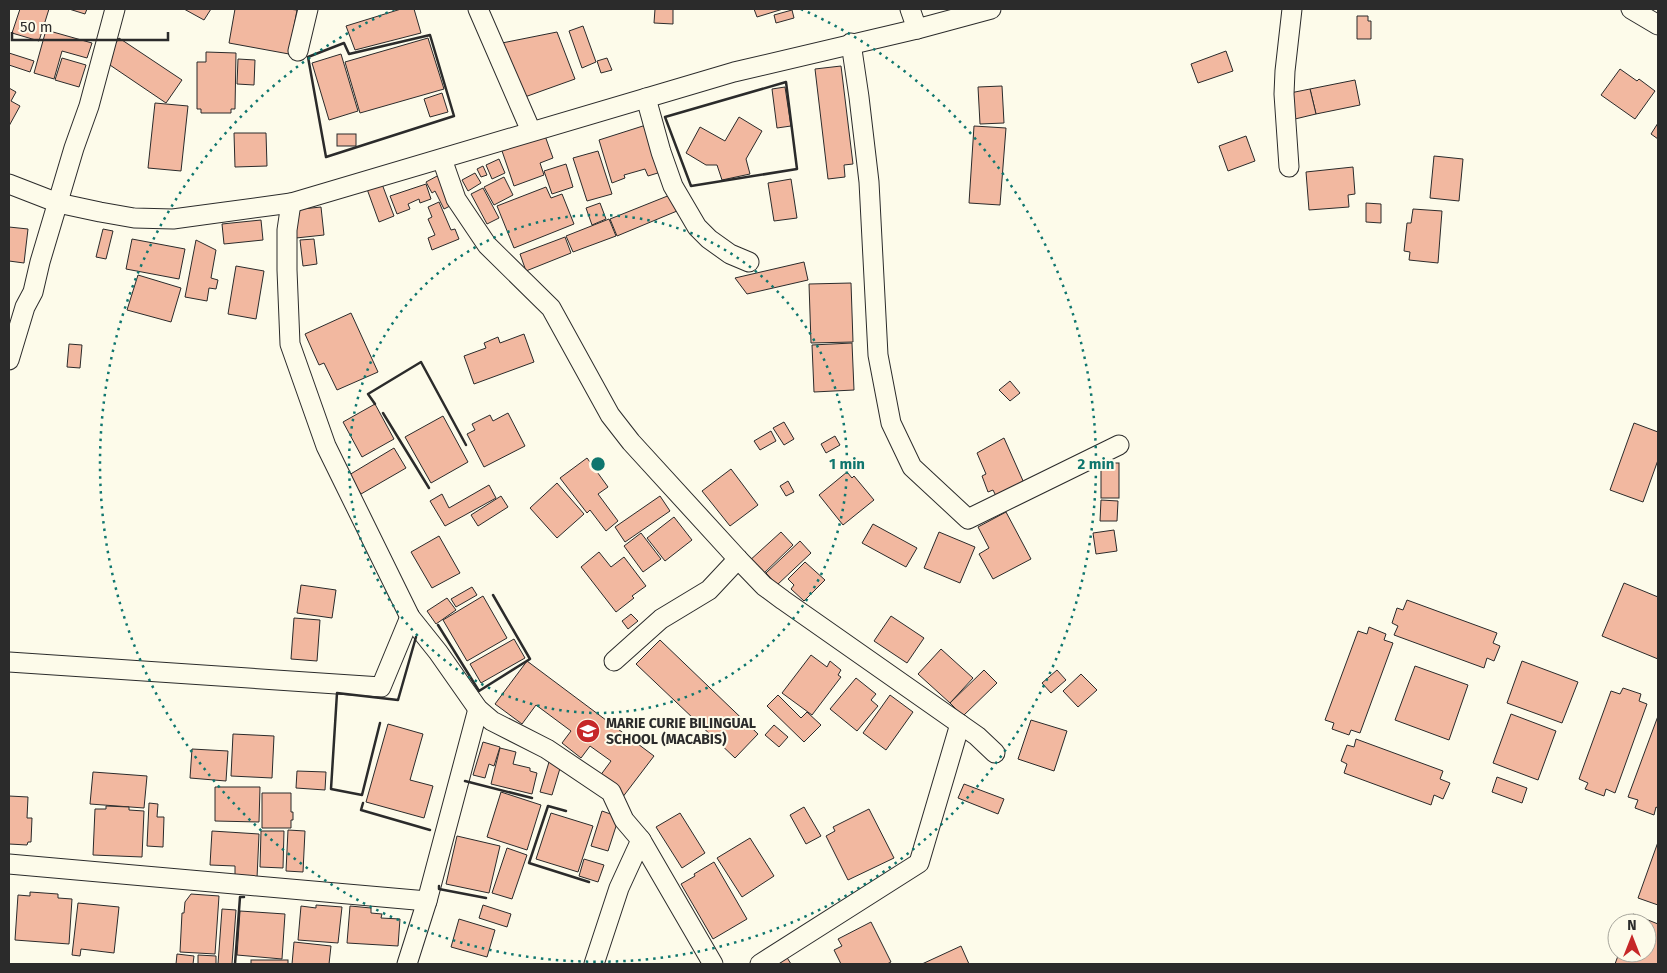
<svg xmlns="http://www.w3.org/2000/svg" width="1667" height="973" viewBox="0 0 1667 973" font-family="'Fira Sans',sans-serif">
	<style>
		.building { fill: #f2b8a0; stroke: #2b2b2b }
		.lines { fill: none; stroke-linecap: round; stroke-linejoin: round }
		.minor-casing { stroke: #2b2b2b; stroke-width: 21 }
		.minor { stroke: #fdfbea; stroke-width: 19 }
		.wall { stroke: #2b2b2b; stroke-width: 2.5 }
		.ring { fill: none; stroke: #0f766e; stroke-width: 2.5; stroke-dasharray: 2.5 5 }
		.labels { text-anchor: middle; stroke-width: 4; stroke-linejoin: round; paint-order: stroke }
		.poi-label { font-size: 14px; font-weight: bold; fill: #2b2b2b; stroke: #fdfbea; text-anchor: start }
		.centre { fill: #0f766e; stroke: #fdfbea; stroke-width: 2.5 }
		.ring-label { font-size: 15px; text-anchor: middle; font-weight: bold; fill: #0f766e; stroke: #fdfbea; stroke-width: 4; stroke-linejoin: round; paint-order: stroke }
	</style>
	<rect width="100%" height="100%" fill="#fdfbea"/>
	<!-- building -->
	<g class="building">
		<polygon points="20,9 49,9 39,41 12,33"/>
		<polygon points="69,9 87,9 85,14"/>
		<polygon points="184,9 211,9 204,20"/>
		<polygon points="235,9 288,9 297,10 289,54 229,43"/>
		<polygon points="401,9 414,9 421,33 355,50 346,26"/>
		<polygon points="655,9 673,9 673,24 654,23"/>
		<polygon points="754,9 783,9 757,17"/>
		<polygon points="792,10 794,18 776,23 774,15"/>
		<polygon points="1357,16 1368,16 1368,21 1371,21 1371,39 1357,39"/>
		<polygon points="583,26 596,62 582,68 569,31"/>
		<polygon points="46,30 92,43 87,58 62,51 54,79 34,73"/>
		<polygon points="557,32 575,79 522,98 502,43"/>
		<polygon points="119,38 182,80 166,103 104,61"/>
		<polygon points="428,38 444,89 360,113 345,62"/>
		<polygon points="1226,51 1233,71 1198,83 1191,64"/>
		<polygon points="206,52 236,53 235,109 231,109 231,113 201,113 201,109 197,109 197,62 206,62"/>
		<polygon points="9,53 34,61 30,72 9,65"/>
		<polygon points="341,54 358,111 329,120 312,63"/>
		<polygon points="62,58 86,65 79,87 55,80"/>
		<polygon points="607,58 612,70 601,73 597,61"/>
		<polygon points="238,59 255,60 254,85 237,84"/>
		<polygon points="841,66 853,164 844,165 845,177 828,179 815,69"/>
		<polygon points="1620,69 1637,81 1639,79 1655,91 1635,119 1601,95"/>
		<polygon points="1355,80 1360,105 1316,114 1310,89"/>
		<polygon points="1002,86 1004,123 980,124 978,87"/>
		<polygon points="785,87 791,126 777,128 772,89"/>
		<polygon points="9,88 16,92 11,101 20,106 9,126"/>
		<polygon points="1310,89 1316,114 1295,119 1290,93"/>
		<polygon points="442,93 448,112 430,117 424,99"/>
		<polygon points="155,103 188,106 181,171 148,168"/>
		<polygon points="739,117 762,131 746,159 750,174 722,180 717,165 706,165 686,153 700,127 725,141"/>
		<polygon points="1658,123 1658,139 1651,134"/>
		<polygon points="646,125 661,172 648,176 645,169 624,175 625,178 612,183 599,140"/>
		<polygon points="974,126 1006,128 1000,205 969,203"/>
		<polygon points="234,133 266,133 267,166 235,167"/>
		<polygon points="544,133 553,158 540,163 544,175 514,186 501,148"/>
		<rect x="337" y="134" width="19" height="12"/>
		<polygon points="1246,136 1255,161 1228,171 1219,146"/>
		<polygon points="598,151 612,194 587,201 573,158"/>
		<polygon points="1434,156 1463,159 1459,201 1430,198"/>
		<polygon points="499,159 505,173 492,179 486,165"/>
		<polygon points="566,164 573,187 552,194 544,171"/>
		<polygon points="483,166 487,175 481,177 477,169"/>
		<polygon points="1353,167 1355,194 1348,195 1349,207 1309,210 1306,172"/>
		<polygon points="475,173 481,183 468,191 462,180"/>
		<polygon points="439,175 452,205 444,209 435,191 432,193 426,182"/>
		<polygon points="504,177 513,195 494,205 484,187"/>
		<polygon points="791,179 797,218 774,221 768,183"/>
		<polygon points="382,184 394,216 379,222 367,189"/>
		<polygon points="426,184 431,199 420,203 419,199 408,204 410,209 397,214 390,196"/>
		<polygon points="546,187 551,198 562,194 574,224 514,248 497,206"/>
		<polygon points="483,188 499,218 487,224 471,194"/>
		<polygon points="670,195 677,211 617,236 610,219"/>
		<polygon points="439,202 451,230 455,229 459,239 432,250 428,238 435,235 428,219 432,217 428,207"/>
		<polygon points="600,203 606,219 592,225 586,208"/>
		<polygon points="1366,203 1381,204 1381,223 1366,222"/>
		<polygon points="321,207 324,235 296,238 293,210"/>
		<polygon points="1413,209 1442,211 1438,263 1409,260 1410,252 1404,251 1407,223 1411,223"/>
		<polygon points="609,219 616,236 573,252 566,236"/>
		<polygon points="261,220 263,240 224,244 222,224"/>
		<polygon points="9,227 28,229 24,263 9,261"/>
		<polygon points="103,229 113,231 106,259 96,257"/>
		<polygon points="565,237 571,253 526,271 520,254"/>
		<polygon points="132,239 185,249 179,279 126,269"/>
		<polygon points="314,239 317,264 303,266 300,240"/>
		<polygon points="196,240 216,250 211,278 218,280 216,289 209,288 207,301 185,297"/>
		<polygon points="804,262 808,280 747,294 735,278"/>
		<polygon points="236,266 264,271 256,319 228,314"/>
		<polygon points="138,275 181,288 171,322 127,310"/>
		<polygon points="851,283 853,342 811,343 809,284"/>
		<polygon points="351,313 378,372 337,390 324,363 319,365 305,334"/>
		<polygon points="524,334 534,362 474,384 464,356 486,348 484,343 498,337 500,343"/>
		<polygon points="852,343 854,390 814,392 812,345"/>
		<polygon points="69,344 82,345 80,368 67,367"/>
		<polygon points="1010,381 1020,393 1010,401 999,390"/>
		<polygon points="375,404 394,439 362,457 343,422"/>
		<polygon points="508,413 525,446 484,467 467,434 475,430 472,424 490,415 493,421"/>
		<polygon points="443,416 468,462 431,483 405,437"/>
		<polygon points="784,422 794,439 784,445 773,428"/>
		<polygon points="1634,423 1658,432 1658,460 1643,502 1610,490"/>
		<polygon points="771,431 776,441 760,450 754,441"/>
		<polygon points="835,436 840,445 826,453 821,444"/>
		<polygon points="1004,438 1024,483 996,496 993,490 988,492 982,476 986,474 977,453"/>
		<polygon points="394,448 406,468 361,494 349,475"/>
		<polygon points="587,458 608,487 598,494 618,521 606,531 590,510 587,513 560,478"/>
		<rect x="1101" y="463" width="18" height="35"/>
		<polygon points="731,469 758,505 730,526 702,491"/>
		<polygon points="847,472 852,478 854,476 874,500 843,525 819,495"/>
		<polygon points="788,481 794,492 786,496 780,486"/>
		<polygon points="557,483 584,514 557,538 530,508"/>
		<polygon points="489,485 496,498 445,526 430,501 442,494 449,508"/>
		<polygon points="501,496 508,507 478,526 471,515"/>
		<polygon points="660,496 670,511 625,542 615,527"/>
		<polygon points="1101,500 1118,501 1117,521 1100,521"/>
		<polygon points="1006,512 1031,559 993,579 979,554 989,548 978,527"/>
		<polygon points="674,517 692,540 665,561 647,538"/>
		<polygon points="873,524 917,548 906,567 862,543"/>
		<polygon points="1114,530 1117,551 1096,554 1093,533"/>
		<polygon points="781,532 793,545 761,576 748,562"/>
		<polygon points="939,532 975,547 960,583 924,568"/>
		<polygon points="641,533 661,559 643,572 624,546"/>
		<polygon points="439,536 460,573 432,588 411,552"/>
		<polygon points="800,541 811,553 777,585 766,573"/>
		<polygon points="599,552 611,567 624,557 646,586 632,596 634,598 616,612 581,567"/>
		<polygon points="805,562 825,580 804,601 791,589 794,585 788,579"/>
		<polygon points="1624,583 1658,597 1658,659 1602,636"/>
		<polygon points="301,585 336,590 332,618 297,613"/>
		<polygon points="472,587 477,595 456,607 451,599"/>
		<polygon points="483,596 507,638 467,661 443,620"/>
		<polygon points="447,598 456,610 436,624 427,611"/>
		<polygon points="1407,600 1497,633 1493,643 1500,646 1494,661 1487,658 1484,668 1394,635 1398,626 1392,623 1397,608 1403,610"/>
		<polygon points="631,614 638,621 628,629 622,621"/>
		<polygon points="891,616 924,638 907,663 874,641"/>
		<polygon points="294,618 320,620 317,661 291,659"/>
		<polygon points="1369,627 1386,634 1384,640 1393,643 1360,733 1351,730 1349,735 1332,729 1334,723 1325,720 1358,631 1367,634"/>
		<polygon points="514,639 525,658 481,683 470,664"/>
		<polygon points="660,640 758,734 735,758 636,664"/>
		<polygon points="941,649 973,678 950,703 918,674"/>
		<polygon points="811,655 827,667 830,661 841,670 838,675 841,677 812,715 782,693"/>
		<polygon points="527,661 654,756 622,798 597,780 611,761 590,746 581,758 562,743 571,731 536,705 522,724 495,704"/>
		<polygon points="1522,661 1578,682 1562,723 1507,703"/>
		<polygon points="1415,666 1468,685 1449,740 1395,720"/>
		<polygon points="984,670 997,683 963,716 950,703"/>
		<polygon points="1057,670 1066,680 1051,693 1042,683"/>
		<polygon points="1081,674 1097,690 1078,707 1063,691"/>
		<polygon points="856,678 876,694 871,700 878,706 857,731 830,709"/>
		<polygon points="1623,688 1641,694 1639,701 1647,704 1615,793 1606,789 1604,796 1585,789 1588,783 1579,779 1611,691 1620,694"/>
		<polygon points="778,695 801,718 807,712 821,725 804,742 767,706"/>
		<polygon points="890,695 913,712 886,750 863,733"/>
		<polygon points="1511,714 1556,731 1538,780 1493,763"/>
		<polygon points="1658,716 1658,808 1656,807 1654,815 1635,808 1638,800 1628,797"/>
		<polygon points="1031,720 1067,731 1054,771 1018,759"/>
		<polygon points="388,724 423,734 410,780 433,786 424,818 366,802"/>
		<polygon points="774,725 788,737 779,747 765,735"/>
		<polygon points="233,734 274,736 272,778 231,776"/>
		<polygon points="1356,739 1443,771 1440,779 1450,783 1443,799 1434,795 1431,805 1344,773 1347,764 1341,761 1347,745 1354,747"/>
		<polygon points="483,742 500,747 494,766 489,764 485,778 473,775"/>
		<polygon points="500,748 516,752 513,764 530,768 530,771 537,773 532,794 491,784"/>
		<polygon points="192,749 228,751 226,781 190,778"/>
		<polygon points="549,762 561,765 552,795 540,792"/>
		<polygon points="297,771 326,772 325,790 296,788"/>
		<polygon points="93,772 147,776 144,808 90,804"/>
		<polygon points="1497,777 1527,788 1522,803 1492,792"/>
		<polygon points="964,784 1004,799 998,814 958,798"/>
		<polygon points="215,787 260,787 259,822 215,821"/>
		<polygon points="501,792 541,805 527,850 487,837"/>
		<polygon points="262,793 291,793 291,812 293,812 293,820 291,820 291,828 262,828"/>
		<polygon points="9,796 28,797 27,818 32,818 31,842 28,842 27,845 9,844"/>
		<polygon points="149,803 158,804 157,817 164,817 163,847 147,846"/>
		<polygon points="106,806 129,807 129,810 144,811 142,857 93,855 95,809 106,809"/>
		<polygon points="804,807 821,836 806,844 790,815"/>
		<polygon points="869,809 894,858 848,880 826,836 835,831 833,827"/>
		<polygon points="602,811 619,817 608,851 591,846"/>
		<polygon points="551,813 593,826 578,872 536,859"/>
		<polygon points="680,813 705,853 682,868 656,827"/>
		<polygon points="288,830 305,831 303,872 286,871"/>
		<polygon points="212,831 259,834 257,878 235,877 235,866 210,865"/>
		<polygon points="261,831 284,831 283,868 260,867"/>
		<polygon points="457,836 500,846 489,893 446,884"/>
		<polygon points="750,838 774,876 742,897 717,858"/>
		<polygon points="1658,842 1658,905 1638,898"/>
		<polygon points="507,848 527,855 512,899 492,893"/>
		<polygon points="584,859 604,865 598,882 579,876"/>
		<polygon points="714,862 747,919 713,939 681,884 695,876 694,874"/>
		<polygon points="30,892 58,894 58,898 72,899 69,944 15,940 18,895 30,896"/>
		<polygon points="191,894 219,896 215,954 180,952 182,913 184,913 185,902"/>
		<polygon points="78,903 119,907 114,953 81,949 80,956 72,955"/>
		<polygon points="316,905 342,907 338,943 298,940 301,906 316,908"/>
		<polygon points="483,905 511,914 507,927 479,918"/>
		<polygon points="350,906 371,908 371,913 382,914 381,918 400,919 398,946 347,943"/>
		<polygon points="222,909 236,910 232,964 218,964"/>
		<polygon points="240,911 285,914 282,959 237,955"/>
		<polygon points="1633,914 1658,924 1658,964 1615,964 1619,953 1647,953 1647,923 1630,923"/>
		<polygon points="459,919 495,930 487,957 451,947"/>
		<polygon points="871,922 891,962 887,964 840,964 841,964 834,950 842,946 838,939"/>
		<polygon points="294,942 331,946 329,964 292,964"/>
		<polygon points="961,946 969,964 922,964"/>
		<polygon points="177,954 194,956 193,964 176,964"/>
		<polygon points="198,955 216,956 216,964 198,964"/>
		<polygon points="786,956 791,964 774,964"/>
		<rect x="251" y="960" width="37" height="4"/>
	</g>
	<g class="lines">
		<!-- minor casing -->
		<g class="minor-casing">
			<g id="minor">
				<polyline points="478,9 531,131"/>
				<polyline points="910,9 917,29"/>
				<polyline points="1631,9 1658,25"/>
				<polyline points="851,43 859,97 869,182 878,355 891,423 912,467 968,519 1119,445"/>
				<polyline points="298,51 308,9"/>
				<polyline points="646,98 661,152 673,186 697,227 709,239 730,254 749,262"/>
				<polyline points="442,159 456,199 487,245 551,308 610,415 631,442 738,559 764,586 783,600 977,736 995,753"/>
				<polyline points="1289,167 1284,94 1285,71 1292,9"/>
				<polyline points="9,184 58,203 100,212 134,218 173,219 291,203 734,72 917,29 991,9"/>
				<polyline points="291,203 287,230 287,270 290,344 326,446 410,617 438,652 478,709 492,721 547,749 611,792 624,820 641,840 619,888 594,964"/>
				<polyline points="9,360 25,307 33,292 40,262 74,148 89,106 115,9"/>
				<polyline points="614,661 661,619 709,590 738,559"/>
				<polyline points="9,662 381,687 410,617"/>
				<polyline points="641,840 713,964"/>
				<polyline points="9,864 427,901"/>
				<polyline points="407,964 427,901 478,709"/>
				<polyline points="760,964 919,863 960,724"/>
			</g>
		</g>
		<!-- minor -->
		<use href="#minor" class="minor"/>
		<!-- wall -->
		<g class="wall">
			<polygon points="430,35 454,116 326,157 308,57 344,43 349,54"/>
			<polygon points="786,82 797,169 691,186 665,117"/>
			<polyline points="375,404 368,394 421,362 466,445"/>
			<polyline points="383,413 429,488"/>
			<polyline points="438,625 479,691 530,659 493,595"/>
			<polyline points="380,723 362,795 331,789 337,693 398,700 416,637"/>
			<polyline points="465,781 532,798"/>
			<polyline points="363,803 361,810 430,830"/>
			<polyline points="566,811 548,806 529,863 589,882"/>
			<polyline points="439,886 439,889 486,898"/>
			<polyline points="235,964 240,897 244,897"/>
		</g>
	</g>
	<!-- distance rings -->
	<g class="ring">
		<circle cx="598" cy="464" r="249"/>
		<path d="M801 9A498 498 0 1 1 395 9"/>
	</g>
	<!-- icons -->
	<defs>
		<g id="school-disc" transform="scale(1.25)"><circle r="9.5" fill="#c62828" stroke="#fdfbea"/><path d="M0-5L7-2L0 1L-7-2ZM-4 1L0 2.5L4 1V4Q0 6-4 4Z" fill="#fff"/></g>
	</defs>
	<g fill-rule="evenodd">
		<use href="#school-disc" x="588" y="731"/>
	</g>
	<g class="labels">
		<!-- poi labels -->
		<g class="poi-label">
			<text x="606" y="728">MARIE CURIE BILINGUAL<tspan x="606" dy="16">SCHOOL (MACABIS)</tspan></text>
		</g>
	</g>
	<circle cx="598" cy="464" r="8" class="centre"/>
	<g class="ring-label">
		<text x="847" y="469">1 min</text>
		<text x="1096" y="469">2 min</text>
	</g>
	<!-- border -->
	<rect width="1667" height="973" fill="none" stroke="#2b2b2b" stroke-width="20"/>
	<!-- north arrow -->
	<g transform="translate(1632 938)"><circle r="24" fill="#fdfbea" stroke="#a9a89e"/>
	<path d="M0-4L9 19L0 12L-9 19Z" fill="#c62828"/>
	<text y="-8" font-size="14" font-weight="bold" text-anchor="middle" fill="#2b2b2b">N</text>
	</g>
	<!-- scale -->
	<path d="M12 32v8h156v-8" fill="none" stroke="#2b2b2b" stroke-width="2.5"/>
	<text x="20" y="32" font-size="15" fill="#2b2b2b" stroke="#fdfbea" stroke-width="4" paint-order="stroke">50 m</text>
</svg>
